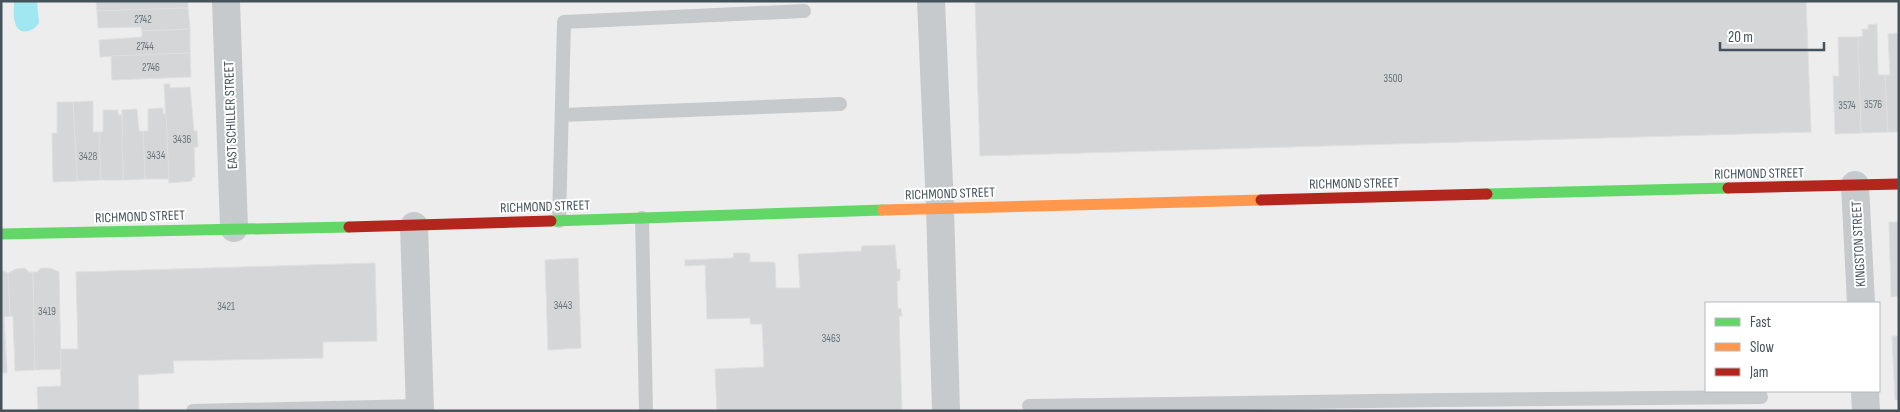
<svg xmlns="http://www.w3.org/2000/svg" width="1900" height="412" viewBox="0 0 1900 412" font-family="'Sofia Sans Condensed',sans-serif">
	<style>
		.water { fill: #a0e7f1 }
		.building { fill: #d5d6d7; stroke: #dfdfe0 }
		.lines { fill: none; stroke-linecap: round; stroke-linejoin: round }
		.lane { stroke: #c7cacc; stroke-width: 14 }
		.street { stroke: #c7cacc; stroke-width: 28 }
		.fast { stroke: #63d668; stroke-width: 11 }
		.slow { stroke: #ff974d; stroke-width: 11 }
		.jam { stroke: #b3261e; stroke-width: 11 }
		.labels { text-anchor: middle; stroke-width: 4; stroke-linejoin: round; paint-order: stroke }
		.number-label { font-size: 11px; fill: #69747b }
		.street-label { font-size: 14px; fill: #43525b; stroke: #fff }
	</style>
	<rect width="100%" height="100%" fill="#eeeded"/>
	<!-- water -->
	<path class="water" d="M14 1H37L39 23C33 33 17 36 15 22 13 16 14 8 14 1Z"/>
	<!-- building -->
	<g class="building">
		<polygon points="96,1 188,1 188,8 97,11"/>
		<polygon points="975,1 1806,1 1811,132 980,156"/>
		<polygon points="188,8 190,29 142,31 141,27 98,28 97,11"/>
		<polygon points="1877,24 1878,75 1885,75 1888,132 1861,133 1858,37 1863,36 1862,29 1868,29 1868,25"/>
		<polygon points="190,29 190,53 100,57 99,40 142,37 142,31"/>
		<polygon points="1899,33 1899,132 1888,132 1885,75 1890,75 1888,34"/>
		<polygon points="1838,37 1858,37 1861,133 1835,134 1833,76 1839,76"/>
		<polygon points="190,53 191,77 112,80 111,56"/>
		<polygon points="164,84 170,84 170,88 190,87 194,131 197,131 198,147 194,147 195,177 192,178 192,181 169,183"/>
		<polygon points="93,101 93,132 99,132 101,180 77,181 73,102"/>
		<polygon points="57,102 73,102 77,181 53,182 52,133 57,133"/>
		<polygon points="163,108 163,114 166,114 169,179 145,179 143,131 148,131 148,109"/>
		<polygon points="137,109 139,131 143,131 145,179 123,180 122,110"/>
		<polygon points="103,110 118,110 118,115 122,115 123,180 101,180 99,132 103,132"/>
		<polygon points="1889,222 1899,222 1899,296 1891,297"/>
		<polygon points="895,245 897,269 900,269 900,280 897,281 898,309 901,308 902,316 899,316 902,411 717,411 715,369 764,367 762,324 750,324 750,318 707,319 705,265 685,266 685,260 733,258 734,253 747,253 750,254 750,262 772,262 775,263 776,288 800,288 798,254 861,251 862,246"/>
		<polygon points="578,258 581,348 548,350 545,260"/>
		<polygon points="375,263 377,341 323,342 323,358 173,361 174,373 138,375 139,411 38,411 37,387 61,386 60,349 78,349 76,272"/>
		<polygon points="25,268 29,272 33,272 35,370 15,371 13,316 10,316 8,273 16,269"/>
		<polygon points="41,268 50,268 59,272 61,369 35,370 33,272 37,272"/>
		<polygon points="1,270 8,273 10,316 4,317 7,373 1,373"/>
		<polygon points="1892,336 1899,336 1899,400 1895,400"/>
	</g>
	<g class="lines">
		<!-- lane -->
		<g class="lane">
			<polyline points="562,115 840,104"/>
			<polyline points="642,218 646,411"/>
			<polyline points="559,221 564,22 804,11"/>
			<polyline points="1029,406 1442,400 1761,397"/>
			<polyline points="193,411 420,406"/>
		</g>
		<!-- street -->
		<g class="street">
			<polyline points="226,1 234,228"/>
			<polyline points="931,1 940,208 946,411"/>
			<polyline points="1855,185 1861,303"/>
			<polyline points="414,226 420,411"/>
			<polyline points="1865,391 1866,411"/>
		</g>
		<!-- fast -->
		<g class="fast">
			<polyline points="1487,194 1728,188"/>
			<polyline points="551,221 883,210"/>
			<polyline points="1,234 349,227"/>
		</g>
		<!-- slow -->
		<polyline class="slow" points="883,210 1261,200"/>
		<!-- jam -->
		<g class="jam">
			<polyline points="1728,188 1899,184"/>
			<polyline points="1261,200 1487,194"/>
			<polyline points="349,227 551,221"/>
		</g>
	</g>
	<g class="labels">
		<!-- number labels -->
		<g class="number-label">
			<text x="143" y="23">2742</text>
			<text x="145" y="50">2744</text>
			<text x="151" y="71">2746</text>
			<text x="1393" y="82">3500</text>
			<text x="1873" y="108">3576</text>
			<text x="1847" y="109">3574</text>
			<text x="182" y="143">3436</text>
			<text x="156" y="159">3434</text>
			<text x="88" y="160">3428</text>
			<text x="563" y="309">3443</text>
			<text x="226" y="310">3421</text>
			<text x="47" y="315">3419</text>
			<text x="831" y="342">3463</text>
		</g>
		<!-- street labels -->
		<g class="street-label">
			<text transform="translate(230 115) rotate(-92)" y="5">EAST SCHILLER STREET</text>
			<text transform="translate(1759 173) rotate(-1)" y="5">RICHMOND STREET</text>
			<text transform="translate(1354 183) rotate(-1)" y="5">RICHMOND STREET</text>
			<text transform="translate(950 193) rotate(-2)" y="5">RICHMOND STREET</text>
			<text transform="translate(545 206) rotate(-2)" y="5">RICHMOND STREET</text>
			<text transform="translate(140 216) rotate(-2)" y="5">RICHMOND STREET</text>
			<text transform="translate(1858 244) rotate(-93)" y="5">KINGSTON STREET</text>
		</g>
	</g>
	<!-- border -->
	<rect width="1900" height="412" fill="none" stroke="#43525b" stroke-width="5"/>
	<!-- legend -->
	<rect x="1705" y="302" width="175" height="90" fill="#ffffff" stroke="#b4babd"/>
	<rect x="1715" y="318" width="25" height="8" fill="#63d668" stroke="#b4babd"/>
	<text x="1750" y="327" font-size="15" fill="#43525b">Fast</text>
	<rect x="1715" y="343" width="25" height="8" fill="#ff974d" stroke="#b4babd"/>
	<text x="1750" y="352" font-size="15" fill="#43525b">Slow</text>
	<rect x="1715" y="368" width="25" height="8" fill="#b3261e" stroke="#b4babd"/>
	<text x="1750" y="377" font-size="15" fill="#43525b">Jam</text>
	<!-- scale -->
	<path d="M1720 42v8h104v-8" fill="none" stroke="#43525b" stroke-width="2.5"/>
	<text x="1728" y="42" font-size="15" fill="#43525b" stroke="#ffffff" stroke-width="4" paint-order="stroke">20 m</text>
</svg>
